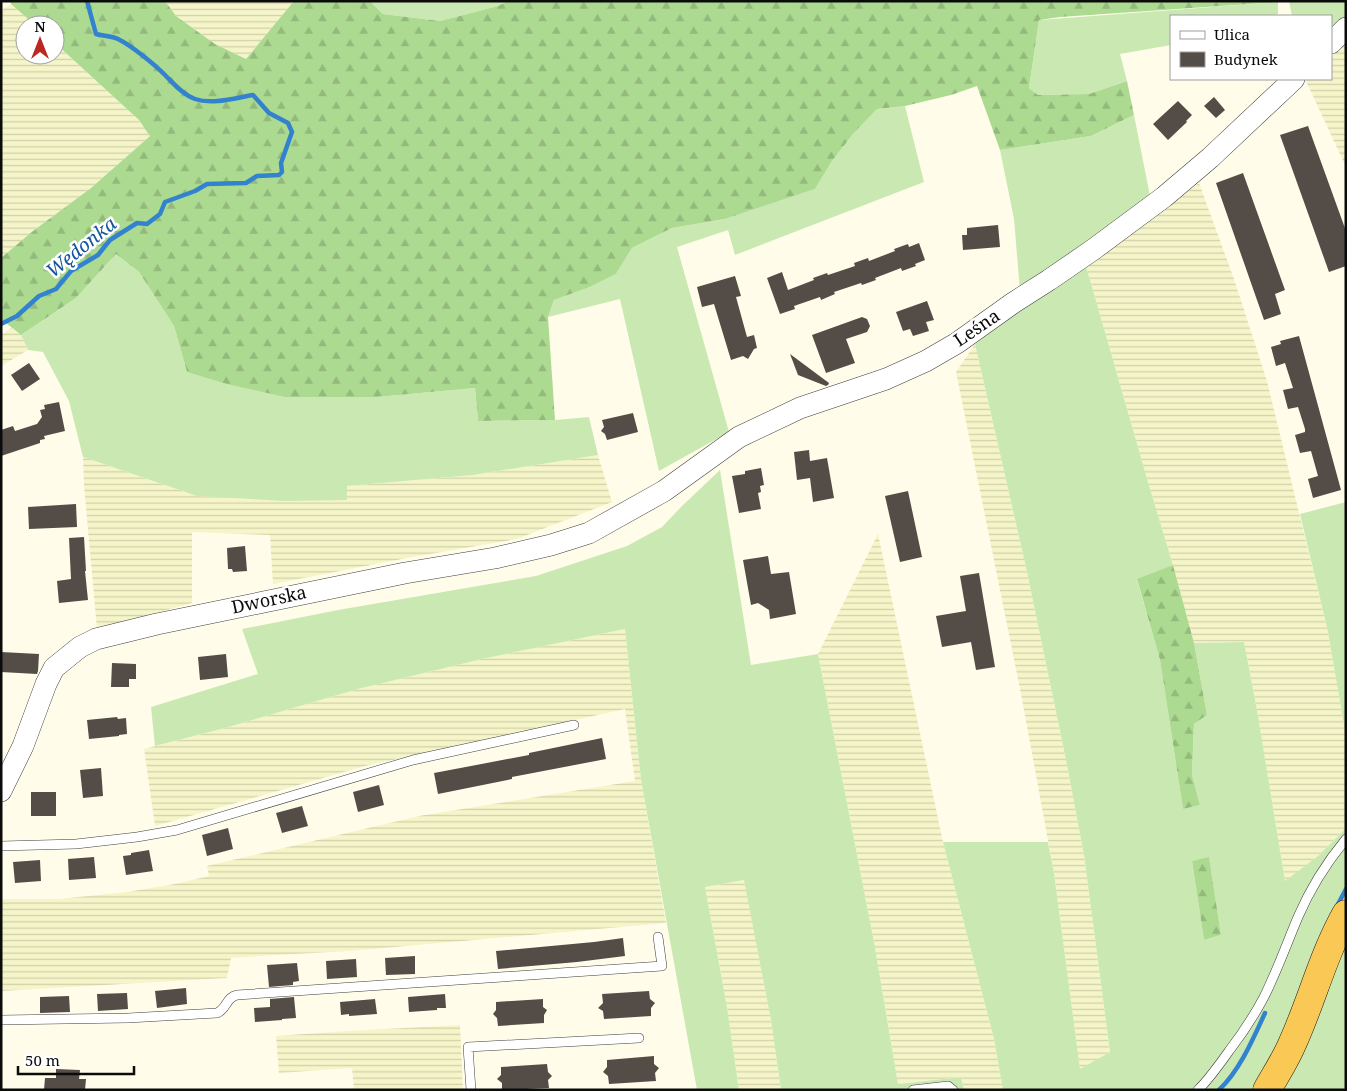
<svg xmlns="http://www.w3.org/2000/svg" width="1347" height="1091" viewBox="0 0 1347 1091" font-family="'Noto Serif',serif">
	<style>
		.farmland { fill: url(#farmland-rules) }
		.grass { fill: #cae9b2; fill-rule: evenodd }
		.forest { fill: url(#forest-firs) }
		.lines { fill: none; stroke-linecap: round; stroke-linejoin: round }
		.stream { stroke: #3282d0; stroke-width: 4.5 }
		.building { fill: #544d47 }
		.service-casing { stroke: #3e3e3e; stroke-width: 10 }
		.tertiary-casing { stroke: #3e3e3e; stroke-width: 22 }
		.trunk-casing { stroke: #1c1c1c; stroke-width: 29 }
		.service { stroke: #fff; stroke-width: 9 }
		.tertiary { stroke: #fff; stroke-width: 21 }
		.trunk { stroke: #fac855; stroke-width: 28 }
		.labels { text-anchor: middle; stroke-width: 5; stroke-linejoin: round; paint-order: stroke }
		.street-label { font-size: 18px; fill: #0b0b0b; stroke: #fff }
		.water-label { font-size: 19px; font-style: italic; fill: #12549f; stroke: #fff }
	</style>
	<defs>
		<pattern id="farmland-rules" width="6" height="5" patternUnits="userSpaceOnUse" patternTransform="scale(1.25)"><rect width="6" height="5" fill="#f5f5c9"/><path d="M0 2.5h6" fill="none" stroke="#d1d1ab"/></pattern>
		<pattern id="forest-firs" width="22" height="20" patternUnits="userSpaceOnUse" patternTransform="scale(1.25)"><rect width="22" height="20" fill="#acda91"/><path d="M5 1l3.5 6h-7zM16 11l3.5 6h-7z" fill="#93ba7c"/></pattern>
	</defs>
	<rect width="100%" height="100%" fill="#fffde9"/>
	<!-- farmland -->
	<g class="farmland">
		<polygon points="165,1 294,1 246,59 215,44 176,16"/>
		<polygon points="11,4 35,25 25,25 25,55 55,55 55,43 139,120 150,136 91,188 33,231 1,258 1,10"/>
		<polygon points="1346,43 1346,167 1306,81 1309,79 1331,79 1331,57"/>
		<polygon points="1199,183 1234,279 1267,381 1328,632 1346,737 1346,828 1318,856 1285,882 1257,710 1244,642 1194,643 1173,565 1148,482 1086,266 1165,210"/>
		<polygon points="11,328 21,335 28,350 1,366 1,335"/>
		<polygon points="975,344 1027,572 1066,760 1084,855 1110,1052 1080,1070 1054,873 1021,694 956,372"/>
		<polygon points="598,455 612,502 517,539 407,558 273,584 270,535 192,532 192,603 97,629 84,486 83,457 197,496 347,499 347,486 473,475"/>
		<polygon points="878,534 943,842 994,1039 1003,1090 964,1090 961,1077 898,1084 874,942 818,654"/>
		<polygon points="625,629 641,780 666,923 350,951 259,956 231,958 227,978 1,991 1,899 58,899 127,892 175,884 209,876 207,866 419,816 635,781 625,709 365,766 155,826 144,749 225,728 358,689 482,659"/>
		<polygon points="745,880 771,1020 781,1090 739,1090 727,1007 705,887"/>
		<polygon points="460,1025 463,1090 354,1090 352,1068 279,1073 276,1036 347,1031"/>
	</g>
	<!-- grass -->
	<g class="grass">
		<polygon points="370,1 508,1 498,6 440,21 383,14"/>
		<polygon points="1289,1 1346,1 1346,18 1331,32 1331,16 1292,16"/>
		<polygon points="1278,2 1278,14 1271,16 1171,16 1171,45 1120,54 1127,81 1089,94 1038,95 1029,88 1039,20"/>
		<polygon points="905,106 924,182 735,255 728,230 677,247 729,432 659,471 620,299 548,317 554,300 590,287 616,274 632,248 672,228 725,219 815,189 832,161 853,134 877,109"/>
		<polygon points="1134,115 1150,196 1020,291 1014,219 1000,150 1091,136"/>
		<polygon points="116,254 139,272 174,326 187,372 361,396 377,397 475,388 478,421 555,420 589,417 598,455 473,475 347,486 347,500 285,501 197,496 83,457 69,401 43,352 28,350 21,335 76,298"/>
		<path d="M1086 266 1148 482 1173 565 1137 580 1160 660 1183 809 1200 805 1192 775 1194 724 1207 715 1194 643 1244 642 1257 710 1285 881 1318 856 1346 828V895L1336 913 1303 996 1256 1090H1003L994 1039 943 842H1048L1054 873 1080 1069 1110 1052 1084 855 1066 760 1027 572 975 344 1029 303ZM1209 858 1221 935 1204 940 1192 861Z"/>
		<polygon points="720,470 751,665 818,654 874,942 898,1084 961,1077 964,1090 781,1090 771,1020 744,880 705,887 727,1007 739,1090 697,1090 641,780 625,629 482,659 358,689 225,728 155,746 151,707 258,674 242,629 338,610 536,576 627,546 662,527 682,506"/>
		<polygon points="1346,502 1346,737 1328,632 1300,514"/>
		<polygon points="1346,933 1346,1090 1276,1090"/>
	</g>
	<!-- forest -->
	<g class="forest">
		<polygon points="10,1 165,1 176,16 215,44 246,59 294,1 370,1 383,14 440,21 498,6 508,1 1278,2 1060,17 1039,20 1029,88 1038,95 1089,94 1127,81 1134,115 1091,136 1000,150 977,86 951,95 905,106 877,109 853,134 832,161 815,189 725,219 672,228 632,248 616,274 590,287 554,300 548,317 555,420 478,421 475,388 377,397 285,397 227,384 187,372 174,326 139,272 116,254 76,298 21,335 1,319 1,258 33,231 91,188 150,136 139,120 55,43 55,25 35,25 11,4"/>
		<polygon points="1173,565 1194,643 1207,715 1194,724 1192,775 1200,805 1183,809 1160,660 1137,579"/>
		<polygon points="1209,857 1221,935 1204,940 1192,861"/>
	</g>
	<g class="lines">
		<!-- stream -->
		<g class="stream">
			<path d="M1 324 17 316 39 296 56 289 71 271 98 255 110 240 137 223 147 224 160 214 165 202 195 191 207 184 246 183 257 176 279 175 282 172 281 163 292 132 288 123 269 113 253 95C235 98 212 105 195 99 183 95 173 83 165 75 154 64 132 46 118 39 112 36 103 36 96 34L87 1"/>
			<polyline points="1336,908 1346,889"/>
			<path d="M1219 1090C1240 1070 1253 1039 1265 1013"/>
		</g>
	</g>
	<!-- building -->
	<g class="building">
		<polygon points="1214,97 1225,110 1216,118 1204,106"/>
		<polygon points="1178,101 1192,115 1186,121 1187,122 1168,140 1153,124"/>
		<polygon points="1308,126 1346,231 1346,266 1329,272 1280,135"/>
		<polygon points="1243,173 1285,290 1275,294 1281,314 1264,320 1216,183"/>
		<polygon points="998,225 1000,247 963,250 962,235 967,235 967,228"/>
		<polygon points="919,243 925,260 915,264 916,266 902,271 901,268 875,278 876,280 862,285 861,283 834,292 835,294 821,300 820,297 794,306 795,309 780,314 767,278 782,272 788,290 814,280 813,278 827,273 828,275 855,266 854,263 868,258 869,261 895,251 894,249 908,244 909,247"/>
		<polygon points="735,276 741,296 736,297 747,337 754,335 757,348 754,349 748,359 743,356 731,360 714,304 702,307 697,287"/>
		<polygon points="927,301 934,320 926,322 929,331 913,336 910,329 903,331 896,312"/>
		<polygon points="862,317 867,319 870,326 867,332 846,339 855,363 826,373 812,335"/>
		<polygon points="1299,336 1341,490 1313,498 1308,479 1318,476 1311,451 1300,453 1295,435 1305,432 1305,429 1298,407 1288,409 1283,390 1293,388 1285,363 1276,366 1271,347 1281,344 1280,341"/>
		<polygon points="790,354 829,383 828,385 826,386 798,375"/>
		<polygon points="29,363 40,379 22,391 11,375"/>
		<polygon points="59,402 65,431 44,436 45,439 40,440 40,443 1,456 1,430 13,426 15,431 37,424 42,417 40,410 45,409 44,405"/>
		<polygon points="633,413 638,432 607,440 605,434 601,431 604,427 602,420"/>
		<polygon points="809,450 810,461 827,458 834,498 813,502 810,478 797,480 794,452"/>
		<polygon points="761,468 764,485 760,486 761,492 758,493 761,509 739,513 732,476 745,474 745,471"/>
		<polygon points="908,491 922,557 900,562 885,496"/>
		<polygon points="76,504 77,527 29,529 28,507"/>
		<polygon points="84,537 86,571 85,571 88,600 59,603 57,581 71,579 69,538"/>
		<polygon points="245,546 247,571 233,572 232,569 228,569 227,548"/>
		<polygon points="768,556 771,574 789,572 796,614 770,619 769,610 758,603 751,605 743,560"/>
		<polygon points="979,573 995,667 976,670 971,642 942,647 936,616 966,611 960,576"/>
		<polygon points="1,652 39,654 38,671 37,674 1,672"/>
		<polygon points="226,654 228,677 200,680 198,657"/>
		<polygon points="112,663 136,664 136,679 129,679 129,687 111,687"/>
		<polygon points="117,717 118,719 126,718 127,734 119,735 119,736 89,739 87,720"/>
		<polygon points="602,738 606,759 512,777 512,779 438,794 434,773 529,755 529,753"/>
		<polygon points="101,768 103,796 83,798 80,770"/>
		<polygon points="379,785 384,805 358,812 353,792"/>
		<rect x="31" y="792" width="25" height="24"/>
		<polygon points="302,806 308,826 282,833 276,813"/>
		<polygon points="228,828 233,849 207,856 202,835"/>
		<polygon points="149,850 153,871 126,875 123,856 131,855 131,853"/>
		<polygon points="94,857 96,878 69,880 68,859"/>
		<polygon points="40,860 41,881 15,883 13,862"/>
		<polygon points="623,938 625,956 577,962 498,969 496,951 594,942"/>
		<polygon points="415,956 415,974 386,975 385,958"/>
		<polygon points="356,959 357,977 327,979 326,961"/>
		<polygon points="297,963 299,981 293,982 293,985 269,987 267,965"/>
		<polygon points="186,988 187,1004 157,1008 155,991"/>
		<polygon points="649,991 650,999 655,1003 651,1008 651,1016 604,1019 603,1011 598,1008 603,1003 602,994"/>
		<polygon points="127,993 128,1009 98,1011 97,994"/>
		<polygon points="445,994 446,1008 437,1008 437,1010 409,1012 408,997"/>
		<polygon points="69,996 70,1012 40,1013 40,997"/>
		<polygon points="294,997 296,1018 282,1019 282,1020 255,1022 254,1008 270,1007 270,999"/>
		<polygon points="375,999 377,1014 349,1016 349,1014 341,1015 340,1002"/>
		<polygon points="543,999 543,1007 547,1010 544,1015 544,1023 498,1026 497,1018 493,1014 496,1010 496,1002"/>
		<polygon points="654,1056 654,1064 659,1068 655,1073 656,1081 609,1084 608,1076 603,1072 607,1067 607,1060"/>
		<polygon points="547,1064 548,1072 552,1076 548,1080 549,1088 502,1090 502,1083 497,1079 501,1075 501,1067"/>
		<polygon points="56,1069 80,1070 79,1079 86,1079 85,1090 44,1090 45,1078 56,1078"/>
	</g>
	<g class="lines">
		<!-- service casing -->
		<g class="service-casing">
			<g id="service">
				<polyline points="1,846 76,844 137,837 177,830 413,760 574,725"/>
				<path d="M1 1020 128 1018 217 1013C227 1009 226 997 237 995L662 966 658 937"/>
				<polyline points="471,1090 468,1047 639,1038"/>
				<polyline points="913,1090 948,1086 953,1090"/>
				<path d="M1198 1090C1210 1078 1219 1065 1229 1051 1242 1034 1254 1016 1264 997 1277 971 1287 943 1298 917 1310 889 1327 862 1346 839"/>
			</g>
		</g>
		<!-- tertiary casing -->
		<g class="tertiary-casing">
			<g id="tertiary">
				<polyline points="1331,43 1346,28"/>
				<polyline points="1,791 23,746 46,684 54,668 80,647 96,639 157,624 405,573 495,558 551,545 589,533 664,491 739,437 800,408 886,379 926,361 957,343 1013,303 1049,280 1094,249 1164,197 1210,158 1294,79"/>
			</g>
		</g>
		<!-- trunk casing -->
		<g class="trunk-casing">
			<path id="trunk" d="M1267 1090C1276 1074 1286 1059 1293 1042 1312 1000 1323 955 1346 914"/>
		</g>
		<!-- service -->
		<use href="#service" class="service"/>
		<!-- tertiary -->
		<use href="#tertiary" class="tertiary"/>
		<!-- trunk -->
		<use href="#trunk" class="trunk"/>
	</g>
	<g class="labels">
		<!-- street labels -->
		<g class="street-label">
			<text transform="translate(977 328) rotate(-34)" y="6">Leśna</text>
			<text transform="translate(269 600) rotate(-12)" y="6">Dworska</text>
		</g>
		<!-- water labels -->
		<g class="water-label">
			<text transform="translate(81 247) rotate(-39)" y="7">Wędonka</text>
		</g>
	</g>
	<!-- border -->
	<rect width="1347" height="1091" fill="none" stroke="#0b0b0b" stroke-width="5"/>
	<!-- legend -->
	<rect x="1170" y="15" width="162" height="65" fill="#ffffff" stroke="#9d9d9d"/>
	<rect x="1180" y="31" width="25" height="8" fill="#ffffff" stroke="#9d9d9d"/>
	<text x="1214" y="40" font-size="15" fill="#0b0b0b">Ulica</text>
	<rect x="1180" y="52" width="25" height="15" fill="#544d47" stroke="#9d9d9d"/>
	<text x="1214" y="65" font-size="15" fill="#0b0b0b">Budynek</text>
	<!-- north arrow -->
	<g transform="translate(40 40)"><circle r="24" fill="#ffffff" stroke="#9d9d9d"/>
	<path d="M0-4L9 19L0 12L-9 19Z" fill="#bd2721"/>
	<text y="-8" font-size="14" font-weight="bold" text-anchor="middle" fill="#0b0b0b">N</text>
	</g>
	<!-- scale -->
	<path d="M18 1066v8h116v-8" fill="none" stroke="#0b0b0b" stroke-width="2.5"/>
	<text x="25" y="1066" font-size="15" fill="#0b0b0b" stroke="#ffffff" stroke-width="4" paint-order="stroke">50 m</text>
</svg>
